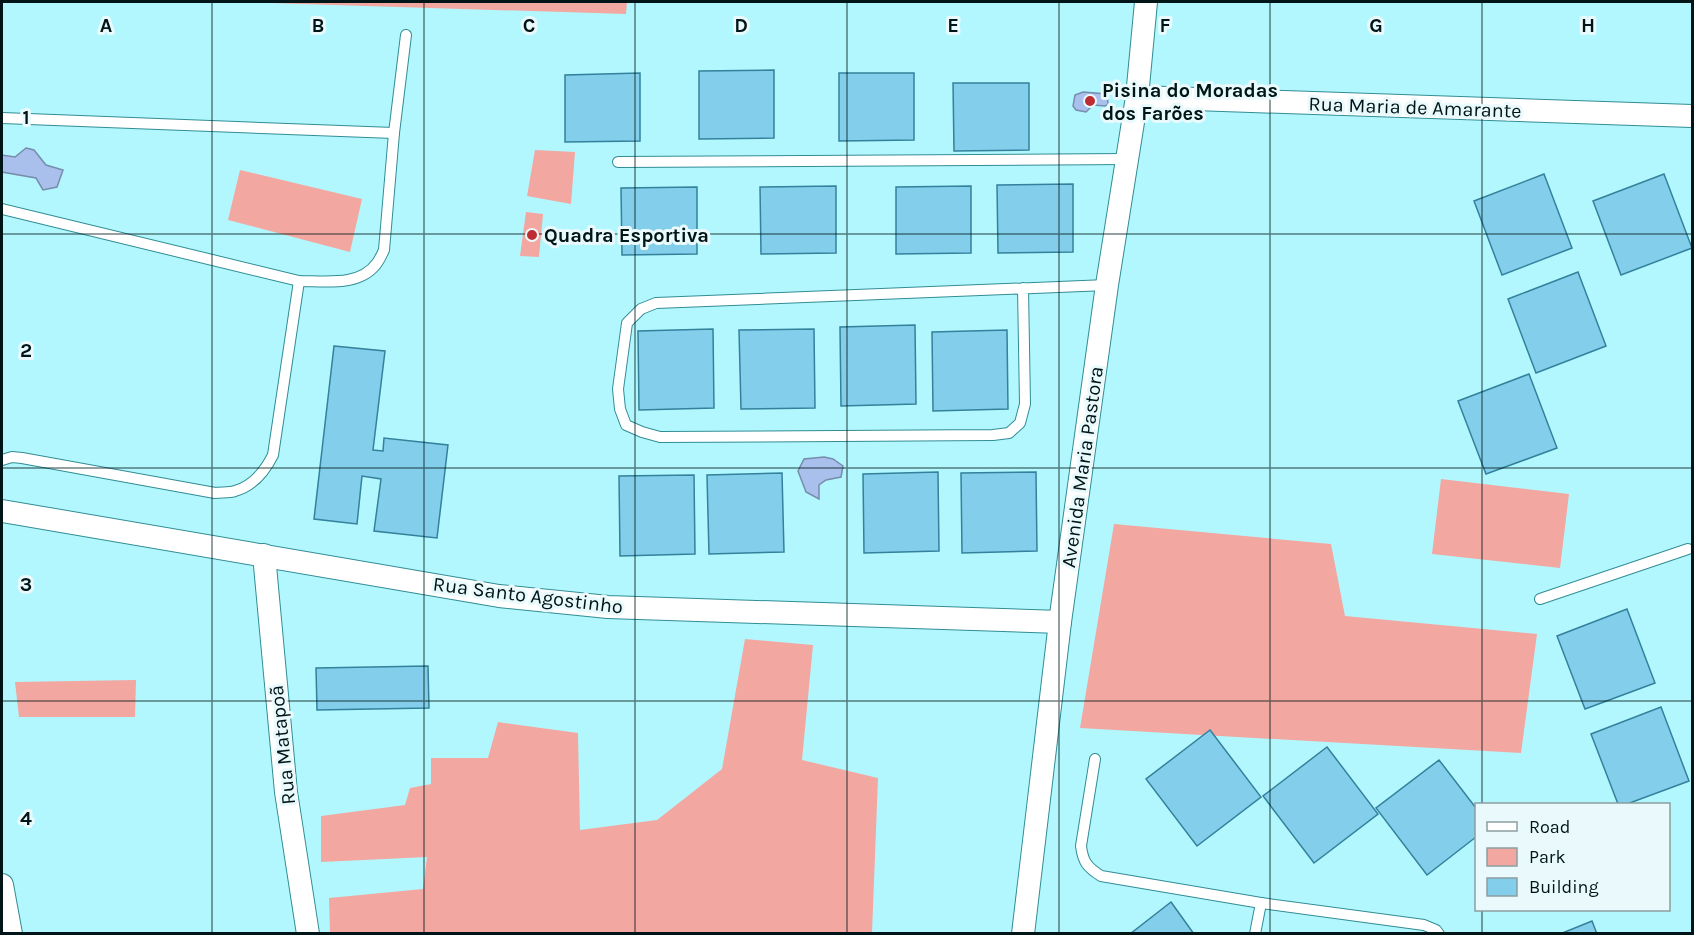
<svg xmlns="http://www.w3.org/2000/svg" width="1694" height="935" viewBox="0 0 1694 935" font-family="Karla,sans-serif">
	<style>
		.green { fill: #f3a7a1 }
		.water { fill: #aac0ec; stroke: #778dac; stroke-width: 1.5 }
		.building { fill: #83cfeb; stroke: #33819b; stroke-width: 1.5 }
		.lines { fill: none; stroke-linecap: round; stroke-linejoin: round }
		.service-casing { stroke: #318d95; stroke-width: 12 }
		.minor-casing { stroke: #318d95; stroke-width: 24 }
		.service { stroke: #fff; stroke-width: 10 }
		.minor { stroke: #fff; stroke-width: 22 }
		.grid { fill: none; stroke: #001517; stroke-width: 1.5; stroke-opacity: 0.55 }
		.poi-dot { fill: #bc2c32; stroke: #eafafc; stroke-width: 2 }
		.labels { text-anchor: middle; stroke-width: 6; stroke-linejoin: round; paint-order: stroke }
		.poi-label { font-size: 20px; font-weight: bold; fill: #001517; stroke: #eafafc; text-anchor: start }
		.street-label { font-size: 20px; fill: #001517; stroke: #eafafc }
		.grid-label { font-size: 20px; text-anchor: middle; font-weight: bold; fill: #001517; stroke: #eafafc; stroke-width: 6; stroke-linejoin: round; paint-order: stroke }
	</style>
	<rect width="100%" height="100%" fill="#b3f7fe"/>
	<!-- green -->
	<g class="green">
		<polygon points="242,2 627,2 626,14"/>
		<polygon points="535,150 575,152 571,204 527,196"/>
		<polygon points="240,170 362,199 350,252 228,220"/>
		<polygon points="526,212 543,214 539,257 520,256"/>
		<polygon points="1441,479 1569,494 1560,568 1432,554"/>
		<polygon points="1114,524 1331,544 1345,616 1537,634 1521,753 1080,728"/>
		<polygon points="745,639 813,645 802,760 878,778 872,933 330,933 329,898 423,889 427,857 321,862 321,816 405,805 410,788 431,784 431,758 488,758 498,722 578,733 580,830 657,820 722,769"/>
		<polygon points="136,680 135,717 19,717 15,682"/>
	</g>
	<!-- water -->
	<g class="water">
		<polygon points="1083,92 1107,94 1108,104 1105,106 1093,105 1086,112 1076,110 1073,106 1075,95"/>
		<polygon points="26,148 34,150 46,165 63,170 57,187 43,190 36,178 2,172 2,155 15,157"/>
		<polygon points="824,457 833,459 843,466 841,477 826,480 819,485 819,499 806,492 798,471 804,459"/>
	</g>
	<!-- building -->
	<g class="building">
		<polygon points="774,70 774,138 699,139 699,71"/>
		<polygon points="640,73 640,141 565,142 565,75"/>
		<polygon points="839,73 914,73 914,140 839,141"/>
		<polygon points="953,83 1029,83 1029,150 954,151"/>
		<polygon points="1544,174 1572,248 1502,275 1474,201"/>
		<polygon points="1664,174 1692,248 1621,275 1593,201"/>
		<polygon points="1073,184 1073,252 998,253 997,185"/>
		<polygon points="836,186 836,253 761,254 760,187"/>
		<polygon points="971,186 971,253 896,254 896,187"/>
		<polygon points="697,187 697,254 622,255 621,188"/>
		<polygon points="1578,272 1606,346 1536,373 1508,299"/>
		<polygon points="915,325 916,404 841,406 840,327"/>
		<polygon points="713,329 714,408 639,410 638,331"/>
		<polygon points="814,329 815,408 741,409 739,330"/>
		<polygon points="1007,330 1008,409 933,411 932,332"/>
		<polygon points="334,346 385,351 373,450 383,451 384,438 448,445 437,538 374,531 381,479 362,476 357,524 314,519"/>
		<polygon points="1529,374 1557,448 1486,474 1458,401"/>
		<polygon points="938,472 939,551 864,553 863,474"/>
		<polygon points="1036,472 1037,551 962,553 961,473"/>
		<polygon points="782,473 784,552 709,554 707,475"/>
		<polygon points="694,475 695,554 620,556 619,476"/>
		<polygon points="1627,609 1655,683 1585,709 1557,636"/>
		<polygon points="428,666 429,708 317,710 316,668"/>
		<polygon points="1661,707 1689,781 1627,804 1618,804 1591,734"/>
		<polygon points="1210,730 1261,797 1197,846 1146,779"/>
		<polygon points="1327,747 1378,814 1314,863 1263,796"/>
		<polygon points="1439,760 1476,808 1476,837 1427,875 1376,808"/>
		<polygon points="1171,902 1194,934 1130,934"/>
		<polygon points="1592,921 1597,934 1560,934"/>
	</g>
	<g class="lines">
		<!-- service casing -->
		<g class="service-casing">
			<g id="service">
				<polyline points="2,118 394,133"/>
				<polyline points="618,162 1128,159"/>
				<path d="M2 209 299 281C325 281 360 287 377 263 380 259 382 254 384 250L394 133 406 35"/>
				<polyline points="1023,288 1025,404 1020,423 1009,433 993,435 660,437 642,432 626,425 620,409 618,389 627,323 641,309 656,303 1107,285"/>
				<path d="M2 460 12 457 22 458 215 493C221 492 229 493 235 491 253 486 265 471 273 455L299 281"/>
				<polyline points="1540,599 1688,549"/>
				<path d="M1095 759 1081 846C1083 862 1087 867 1101 876L1261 903 1424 925 1436 930 1439 934"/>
				<polyline points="1255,934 1261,903"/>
			</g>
		</g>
		<!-- minor casing -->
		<g class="minor-casing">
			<g id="minor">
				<polyline points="1137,97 1692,116"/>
				<polyline points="2,511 499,596 608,607 1060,622"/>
				<polyline points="264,555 286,792 308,934"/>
				<polyline points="2,885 11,934"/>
				<polyline points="1023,934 1060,622 1107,285 1137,97 1146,2"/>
			</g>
		</g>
		<!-- service -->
		<use href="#service" class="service"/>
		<!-- minor -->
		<use href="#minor" class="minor"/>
	</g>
	<!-- grid -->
	<path class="grid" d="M212 2V934M424 2V934M635 2V934M847 2V934M1059 2V934M1270 2V934M1482 2V804M2 234H1692M2 468H1692M2 701H1692M1482 910V934"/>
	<!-- markers -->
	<g class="poi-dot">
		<circle cx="1090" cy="101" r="6"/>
		<circle cx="532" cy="235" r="6"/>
	</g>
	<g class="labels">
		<!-- poi labels -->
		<g class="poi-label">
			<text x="1102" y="97">Pisina do Moradas<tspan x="1102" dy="23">dos Farões</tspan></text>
			<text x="544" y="242">Quadra Esportiva</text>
		</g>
		<!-- street labels -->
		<g class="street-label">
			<text transform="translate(1415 107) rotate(2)" y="7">Rua Maria de Amarante</text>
			<text transform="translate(1082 467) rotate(-82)" y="7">Avenida Maria Pastora</text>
			<text transform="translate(528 595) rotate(7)" y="7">Rua Santo Agostinho</text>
			<text transform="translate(282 745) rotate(-96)" y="7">Rua Matapoã</text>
		</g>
	</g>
	<g class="grid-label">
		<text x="106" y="32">A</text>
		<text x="318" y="32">B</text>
		<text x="529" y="32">C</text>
		<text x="741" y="32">D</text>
		<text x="953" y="32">E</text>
		<text x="1165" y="32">F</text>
		<text x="1376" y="32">G</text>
		<text x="1588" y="32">H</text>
		<text x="26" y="124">1</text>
		<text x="26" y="357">2</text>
		<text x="26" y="591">3</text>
		<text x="26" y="825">4</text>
	</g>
	<!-- border -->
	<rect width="1694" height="935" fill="none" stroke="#001517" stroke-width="6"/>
	<!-- legend -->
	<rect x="1475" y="803" width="195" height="108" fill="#eafafc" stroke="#8c9ea0" stroke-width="1.5"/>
	<rect x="1487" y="822" width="30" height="9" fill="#ffffff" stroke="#8c9ea0" stroke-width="1.5"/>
	<text x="1529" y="833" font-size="18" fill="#001517">Road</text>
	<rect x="1487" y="848" width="30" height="18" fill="#f3a7a1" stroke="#8c9ea0" stroke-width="1.5"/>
	<text x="1529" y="863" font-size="18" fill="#001517">Park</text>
	<rect x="1487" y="878" width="30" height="18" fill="#83cfeb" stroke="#8c9ea0" stroke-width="1.5"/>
	<text x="1529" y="893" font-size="18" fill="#001517">Building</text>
</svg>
